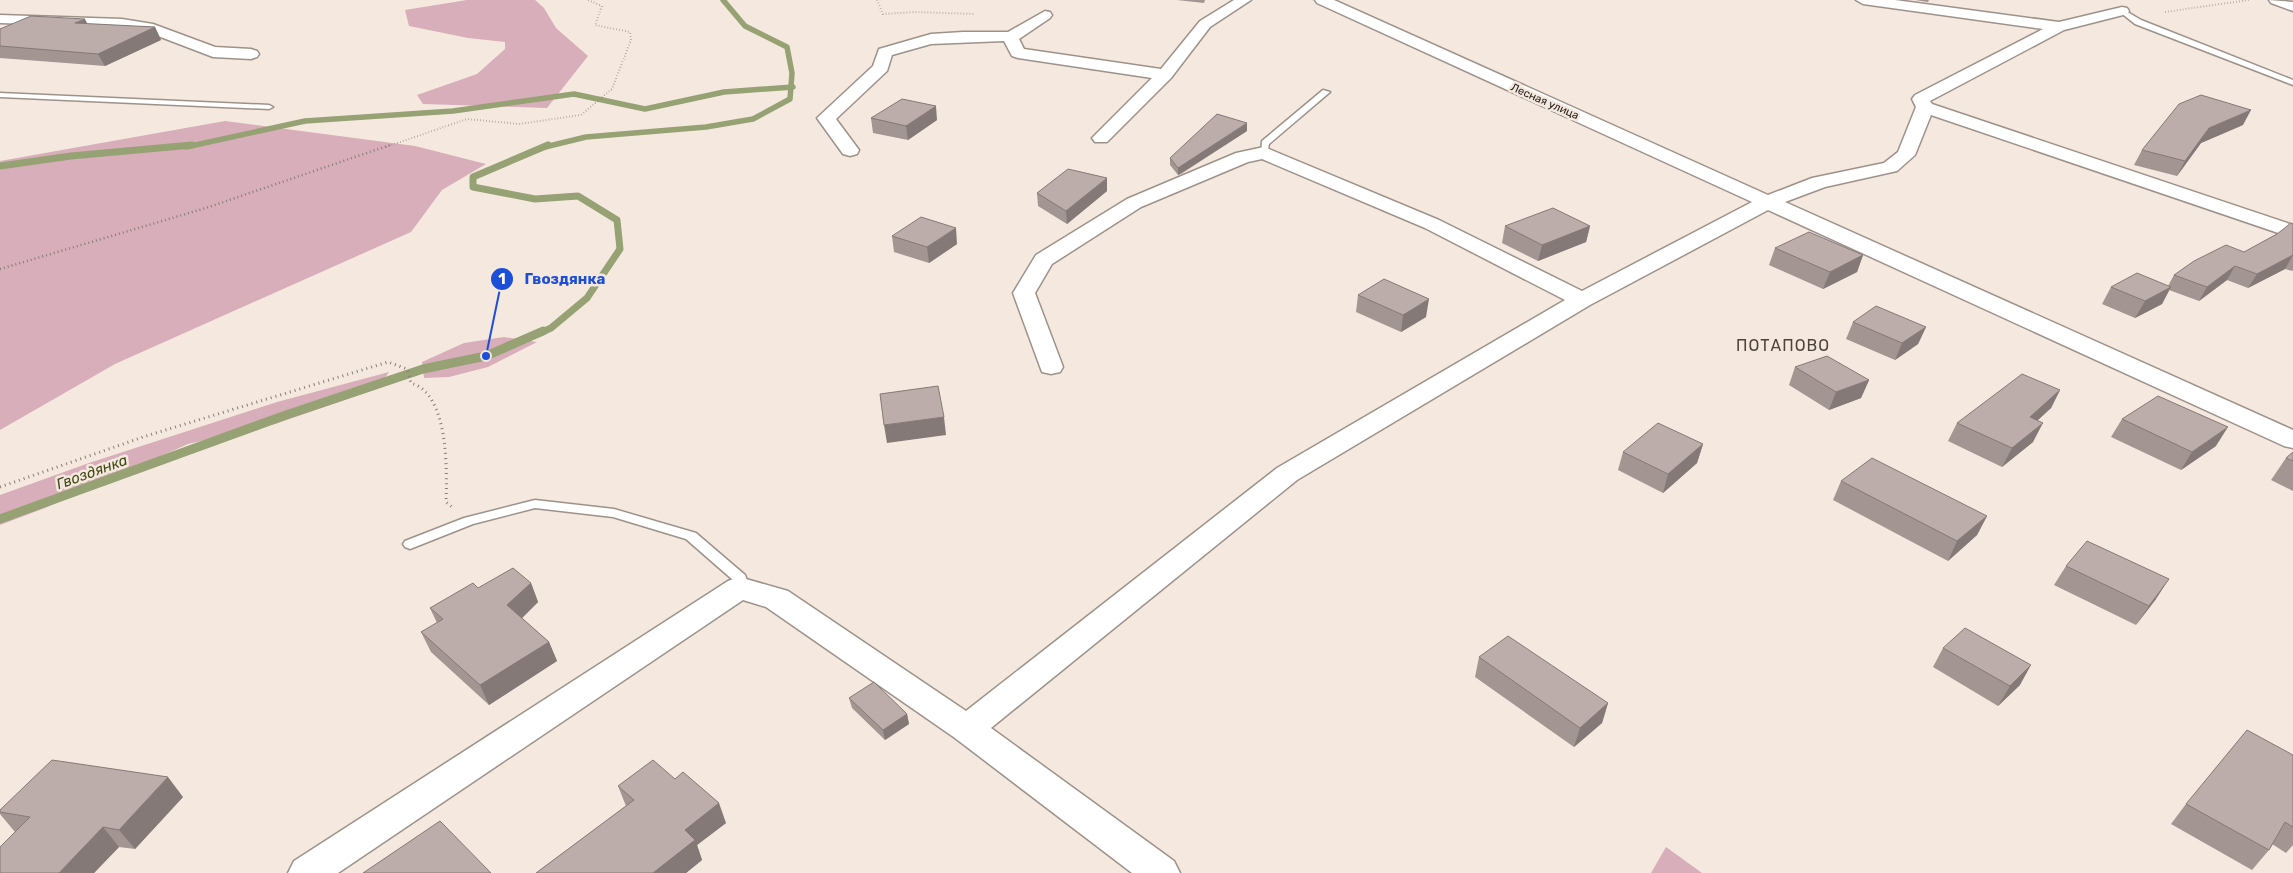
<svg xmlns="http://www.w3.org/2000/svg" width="2293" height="873" viewBox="0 0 2293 873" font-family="Rubik,sans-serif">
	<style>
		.green { fill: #d7aeb9 }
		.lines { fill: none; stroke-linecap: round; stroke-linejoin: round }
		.stream-far2 { stroke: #96a273; stroke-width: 5.5 }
		.stream-far1 { stroke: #96a273; stroke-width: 7 }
		.stream { stroke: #96a273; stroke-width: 9 }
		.lane-casing { stroke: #9d928a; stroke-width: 3 }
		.street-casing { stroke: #9d928a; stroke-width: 3 }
		.path-far2 { stroke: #877e78; stroke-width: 2; stroke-dasharray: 0.5 2.5; stroke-linecap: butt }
		.path-far1 { stroke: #877e78; stroke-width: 2.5; stroke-dasharray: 1 3; stroke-linecap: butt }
		.path { stroke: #877e78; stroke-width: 3; stroke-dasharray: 1 4; stroke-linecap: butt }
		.lane { fill: #fff; fill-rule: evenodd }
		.street { fill: #fff; fill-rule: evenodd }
		.wall { fill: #a29592 }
		.shaded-wall { fill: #847977 }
		.building { fill: #bcadaa; stroke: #847977 }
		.labels { text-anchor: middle; stroke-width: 5; stroke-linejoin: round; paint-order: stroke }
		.far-street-label { font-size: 11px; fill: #25201d; stroke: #f5e9df }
		.water-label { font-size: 15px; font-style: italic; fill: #3e4912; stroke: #f5e9df }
		.quarter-label { font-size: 16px; letter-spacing: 1px; fill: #4d433b; stroke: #f5e9df }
		.leader { fill: none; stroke: #1d4ed8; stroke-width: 2 }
		.callout-dot { fill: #1d4ed8; stroke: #f5e9df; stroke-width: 2 }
		.mark-label { font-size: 15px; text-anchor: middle; font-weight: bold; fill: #fff }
		.callout-label { font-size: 15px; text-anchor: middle; font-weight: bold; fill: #1d4ed8; stroke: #f5e9df; stroke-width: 5; stroke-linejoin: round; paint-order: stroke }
	</style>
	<rect width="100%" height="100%" fill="#f5e9df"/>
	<!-- green -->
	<g class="green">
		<polygon points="467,0 535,0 544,8 556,28 588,56 547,108 423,104 417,95 477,74 505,49 505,42 468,38 409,26 405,10"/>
		<polygon points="225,121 415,146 486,164 442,190 411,232 115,364 0,430 0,161"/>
		<polygon points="504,337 537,342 488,367 449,377 424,378 422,362 464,343"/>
		<polygon points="389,372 377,389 275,424 188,444 45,508 0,525 0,495 89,463 277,402"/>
		<polygon points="1666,847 1702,873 1651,873"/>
	</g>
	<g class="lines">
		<!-- stream-far2 -->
		<g class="stream-far2">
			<polyline points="186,147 305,121 453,111 574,94 645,109 724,92 793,87"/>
			<polyline points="545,147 586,137 706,127 753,119 790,99 792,73 787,47 745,26 723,0"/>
		</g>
		<!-- stream-far1 -->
		<g class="stream-far1">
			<polyline points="0,166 71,156 192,145"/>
			<polyline points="540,333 551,328 587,298 620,249 617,220 578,196 535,199 473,187 473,177 548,145"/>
		</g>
		<!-- stream -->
		<polyline class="stream" points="0,519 286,415 423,369 486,356 543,331"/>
		<!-- lane casing -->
		<g class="lane-casing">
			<g id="lane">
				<polygon points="2120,10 2124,10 2141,20 2293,80 2293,85 2135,24 2120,12"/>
				<polygon points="1323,90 1330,92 1269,144 1267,155 1261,155 1262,141"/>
				<polygon points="0,93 269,105 273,107 269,109 0,97"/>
				<path d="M535 500 614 509 696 533 745 575C748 581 747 587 744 592H734L732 588 733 580 686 539 613 517 535 508 473 524 410 549 405 547 403 544 405 541 464 518Z"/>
			</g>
		</g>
		<!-- street casing -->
		<g class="street-casing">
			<g id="street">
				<polygon points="1234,0 1251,0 1210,27 1171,78 1107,142 1095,142 1092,138 1152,78 1018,58 1012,56 1004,41 931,44 892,55 887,71 836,119 859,150 857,154 850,156 843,154 817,118 873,66 879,49 931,34 963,32 1008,32 1045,11 1050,12 1052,15 1050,18 1019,39 1024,49 1161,69 1200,21"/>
				<polygon points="1315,0 1334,0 1768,195 1812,178 1884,163 1898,152 1916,107 1912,99 1915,95 2043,29 1863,4 1856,0 1895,0 2059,22 2122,7 2127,8 2129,11 2127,14 2064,30 1930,101 1932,104 2293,225 2293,238 1931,115 1915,155 1897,171 1825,187 1785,202 2293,430 2293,448 2284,446 1768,210 1590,305 1297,480 991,728 1174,861 1180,873 1132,873 955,738 766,607 743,600 338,873 288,873 294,861 728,581 739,577 788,591 966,711 1277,468 1565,300 1425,228 1262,159 1248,162 1141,207 1052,264 1035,293 1063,367 1060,372 1051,374 1042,372 1013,293 1036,255 1127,199 1236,153 1264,147 1439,220 1582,291 1752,202 1317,3"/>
				<polygon points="2269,0 2293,2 2293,11 2271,3"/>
				<polygon points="0,15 122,19 153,24 215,47 251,49 257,51 259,54 257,57 251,59 213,57 145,31 122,27 0,23"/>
			</g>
		</g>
		<!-- path-far2 -->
		<g class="path-far2">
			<polyline points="877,0 883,14 915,12 974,14"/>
			<polyline points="2165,12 2249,0"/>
			<polyline points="386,147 467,119 519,124 581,115 612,89 631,40 630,32 595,25 602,6 588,0"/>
		</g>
		<!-- path-far1 -->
		<polyline class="path-far1" points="0,269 206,208 390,145"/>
		<!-- path -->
		<path class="path" d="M0 487 146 436 388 362 407 369 411 383C449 394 447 470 446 502L452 507"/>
		<!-- lane -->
		<use href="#lane" class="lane"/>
		<!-- street -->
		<use href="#street" class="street"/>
	</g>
	<!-- wall -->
	<g class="wall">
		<polygon points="1177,0 1205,0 1204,3"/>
		<polygon points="1915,0 1929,0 1928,2"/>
		<polygon points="87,24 155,27 161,40 105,66 0,58 0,29"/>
		<polygon points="871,118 937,120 908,140 873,133"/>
		<polygon points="2243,125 2201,143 2177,176 2134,165 2142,150"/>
		<polygon points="1247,131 1181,174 1178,175 1170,165 1170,158"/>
		<polygon points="1107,191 1067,224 1038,206 1037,193"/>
		<polygon points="2293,224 2293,270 2292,271 2285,269 2248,288 2227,280 2199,301 2169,290 2162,304 2135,318 2102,304 2111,287 2168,286 2174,275 2244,252 2277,234"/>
		<polygon points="1505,226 1590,226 1586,242 1538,261 1502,243"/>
		<polygon points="892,236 957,244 929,263 894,252"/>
		<polygon points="1775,248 1863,255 1857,272 1823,289 1769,265"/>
		<polygon points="1358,295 1426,317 1401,332 1356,312"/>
		<polygon points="1853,322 1926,327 1918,344 1895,360 1846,339"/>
		<polygon points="1795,367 1869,380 1861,398 1829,410 1789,385"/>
		<polygon points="2060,390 2051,408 2037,421 2033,442 2002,467 1948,441 1957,423"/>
		<polygon points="2122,419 2216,446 2181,470 2111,437"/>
		<polygon points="1703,444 1697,463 1663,493 1618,470 1623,452"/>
		<polygon points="2293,452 2293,491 2271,480 2286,458"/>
		<polygon points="1841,481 1987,516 1977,535 1948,561 1833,500"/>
		<polygon points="2066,566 2156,599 2136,625 2054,585"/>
		<polygon points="531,583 538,602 522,618 549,642 557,661 489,705 431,652 421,632 437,623 430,608 478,588"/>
		<polygon points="1943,648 2020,685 1998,706 1933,667"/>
		<polygon points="1479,657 1608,703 1602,723 1574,747 1475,677"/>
		<polygon points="849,698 907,714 909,724 885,740 852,708"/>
		<polygon points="2293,755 2293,845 2286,853 2272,844 2269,850 2252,870 2171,824 2186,804"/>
		<polygon points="618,786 726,823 697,845 702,860 686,873 536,873 626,806"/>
		<polygon points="183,797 135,849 119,847 94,873 0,873 15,832 0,814 0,810"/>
	</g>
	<!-- shaded-wall -->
	<g class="shaded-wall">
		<polygon points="85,19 91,31 75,23"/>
		<polygon points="155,27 161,40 105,66 98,54"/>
		<polygon points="936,106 937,120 908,140 906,126"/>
		<polygon points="2251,110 2243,125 2201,143 2177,176 2185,161 2209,128"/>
		<polygon points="1247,123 1247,131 1178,175 1178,168"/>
		<polygon points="1107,178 1107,191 1067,224 1066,211"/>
		<polygon points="1590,226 1586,242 1538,261 1542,245"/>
		<polygon points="956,228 957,244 929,263 927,247"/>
		<polygon points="1863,255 1857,272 1823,289 1830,272"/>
		<polygon points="2293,255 2285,269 2248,288 2257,274"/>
		<polygon points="2235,266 2227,280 2199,301 2207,287"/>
		<polygon points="2171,287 2162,304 2135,318 2145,301"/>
		<polygon points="1429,299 1426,317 1401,332 1403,315"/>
		<polygon points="1926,327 1918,344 1895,360 1902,343"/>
		<polygon points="1869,380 1861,398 1829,410 1836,392"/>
		<polygon points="2060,390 2051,408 2020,436 2030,417"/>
		<polygon points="944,417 946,435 887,443 884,425"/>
		<polygon points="2043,423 2033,442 2002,467 2012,448"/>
		<polygon points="2228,427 2216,446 2181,470 2192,452"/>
		<polygon points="1703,444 1697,463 1663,493 1668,474"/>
		<polygon points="1987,516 1977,535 1948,561 1957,541"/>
		<polygon points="2169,579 2156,599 2136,625 2149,606"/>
		<polygon points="531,583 538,602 515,625 507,605"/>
		<polygon points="549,642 557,661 489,705 480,685"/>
		<polygon points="2031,665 2020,685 1998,706 2010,686"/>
		<polygon points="1608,703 1602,723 1574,747 1580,728"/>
		<polygon points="907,714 909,724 885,740 883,730"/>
		<polygon points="168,777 183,797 135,849 119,830"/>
		<polygon points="719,803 726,823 697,845 702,860 686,873 653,873 685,830"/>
		<polygon points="103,827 119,847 94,873 59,873"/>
	</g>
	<!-- building -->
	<g class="building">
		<polygon points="31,16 85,19 75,23 155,27 98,54 0,46 0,29"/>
		<polygon points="2201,95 2251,110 2209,128 2185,161 2142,150 2179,104"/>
		<polygon points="902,99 936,106 906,126 871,118"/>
		<polygon points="1217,114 1247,123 1178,168 1170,158"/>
		<polygon points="1068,169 1107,178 1066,211 1037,193"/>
		<polygon points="1553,208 1590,226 1542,245 1505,226"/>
		<polygon points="921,217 956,228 927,247 892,236"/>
		<polygon points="2291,223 2293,224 2293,255 2257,274 2235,266 2207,287 2174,275 2194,261 2226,245 2244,252 2277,234"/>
		<polygon points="1809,232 1863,255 1830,272 1775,248"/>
		<polygon points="2137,273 2171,287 2145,301 2111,287"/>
		<polygon points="1384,279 1429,299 1403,315 1358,295"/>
		<polygon points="1876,306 1926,327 1902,343 1853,322"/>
		<polygon points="1827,356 1869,380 1836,392 1795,367"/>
		<polygon points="2022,374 2060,390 2030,417 2043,423 2012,448 1957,423"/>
		<polygon points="938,386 944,417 884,425 880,394"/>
		<polygon points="2158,396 2228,427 2192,452 2122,419"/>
		<polygon points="1658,423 1703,444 1668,474 1623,452"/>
		<polygon points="2293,452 2293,461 2286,458"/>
		<polygon points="1872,458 1987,516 1957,541 1841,481"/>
		<polygon points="2087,541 2169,579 2149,606 2066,566"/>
		<polygon points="513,568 531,583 507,605 549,642 480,685 421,632 443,619 430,608 473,583 478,588"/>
		<polygon points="1965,628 2031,665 2010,686 1943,648"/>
		<polygon points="1508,636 1608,703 1580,728 1479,657"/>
		<polygon points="874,682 907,714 883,730 849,698"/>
		<polygon points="2247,730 2293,755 2293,827 2285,822 2269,850 2186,804"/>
		<polygon points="52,760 168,777 119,830 103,827 59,873 0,873 0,847 30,817 0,812 0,810"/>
		<polygon points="653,760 675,779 683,772 719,803 685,830 695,840 653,873 536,873 634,800 618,786"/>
		<polygon points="440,821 491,873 363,873"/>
	</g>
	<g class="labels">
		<!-- far-street labels -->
		<g class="far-street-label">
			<text transform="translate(1545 101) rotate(24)" y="4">Лесная улица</text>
		</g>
		<!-- water labels -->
		<g class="water-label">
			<text transform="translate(92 472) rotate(-20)" y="5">Гвоздянка</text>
		</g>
		<!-- quarter labels -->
		<g class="quarter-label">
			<text x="1783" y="351">ПОТАПОВО</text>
		</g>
	</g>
	<!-- callouts -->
	<path class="leader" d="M486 356L502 279"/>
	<g class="callout-dot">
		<circle cx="486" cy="356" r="5"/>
		<circle cx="502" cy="279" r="12"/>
	</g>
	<g class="mark-label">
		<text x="502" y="284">1</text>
	</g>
	<g class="callout-label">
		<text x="565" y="284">Гвоздянка</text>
	</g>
</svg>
